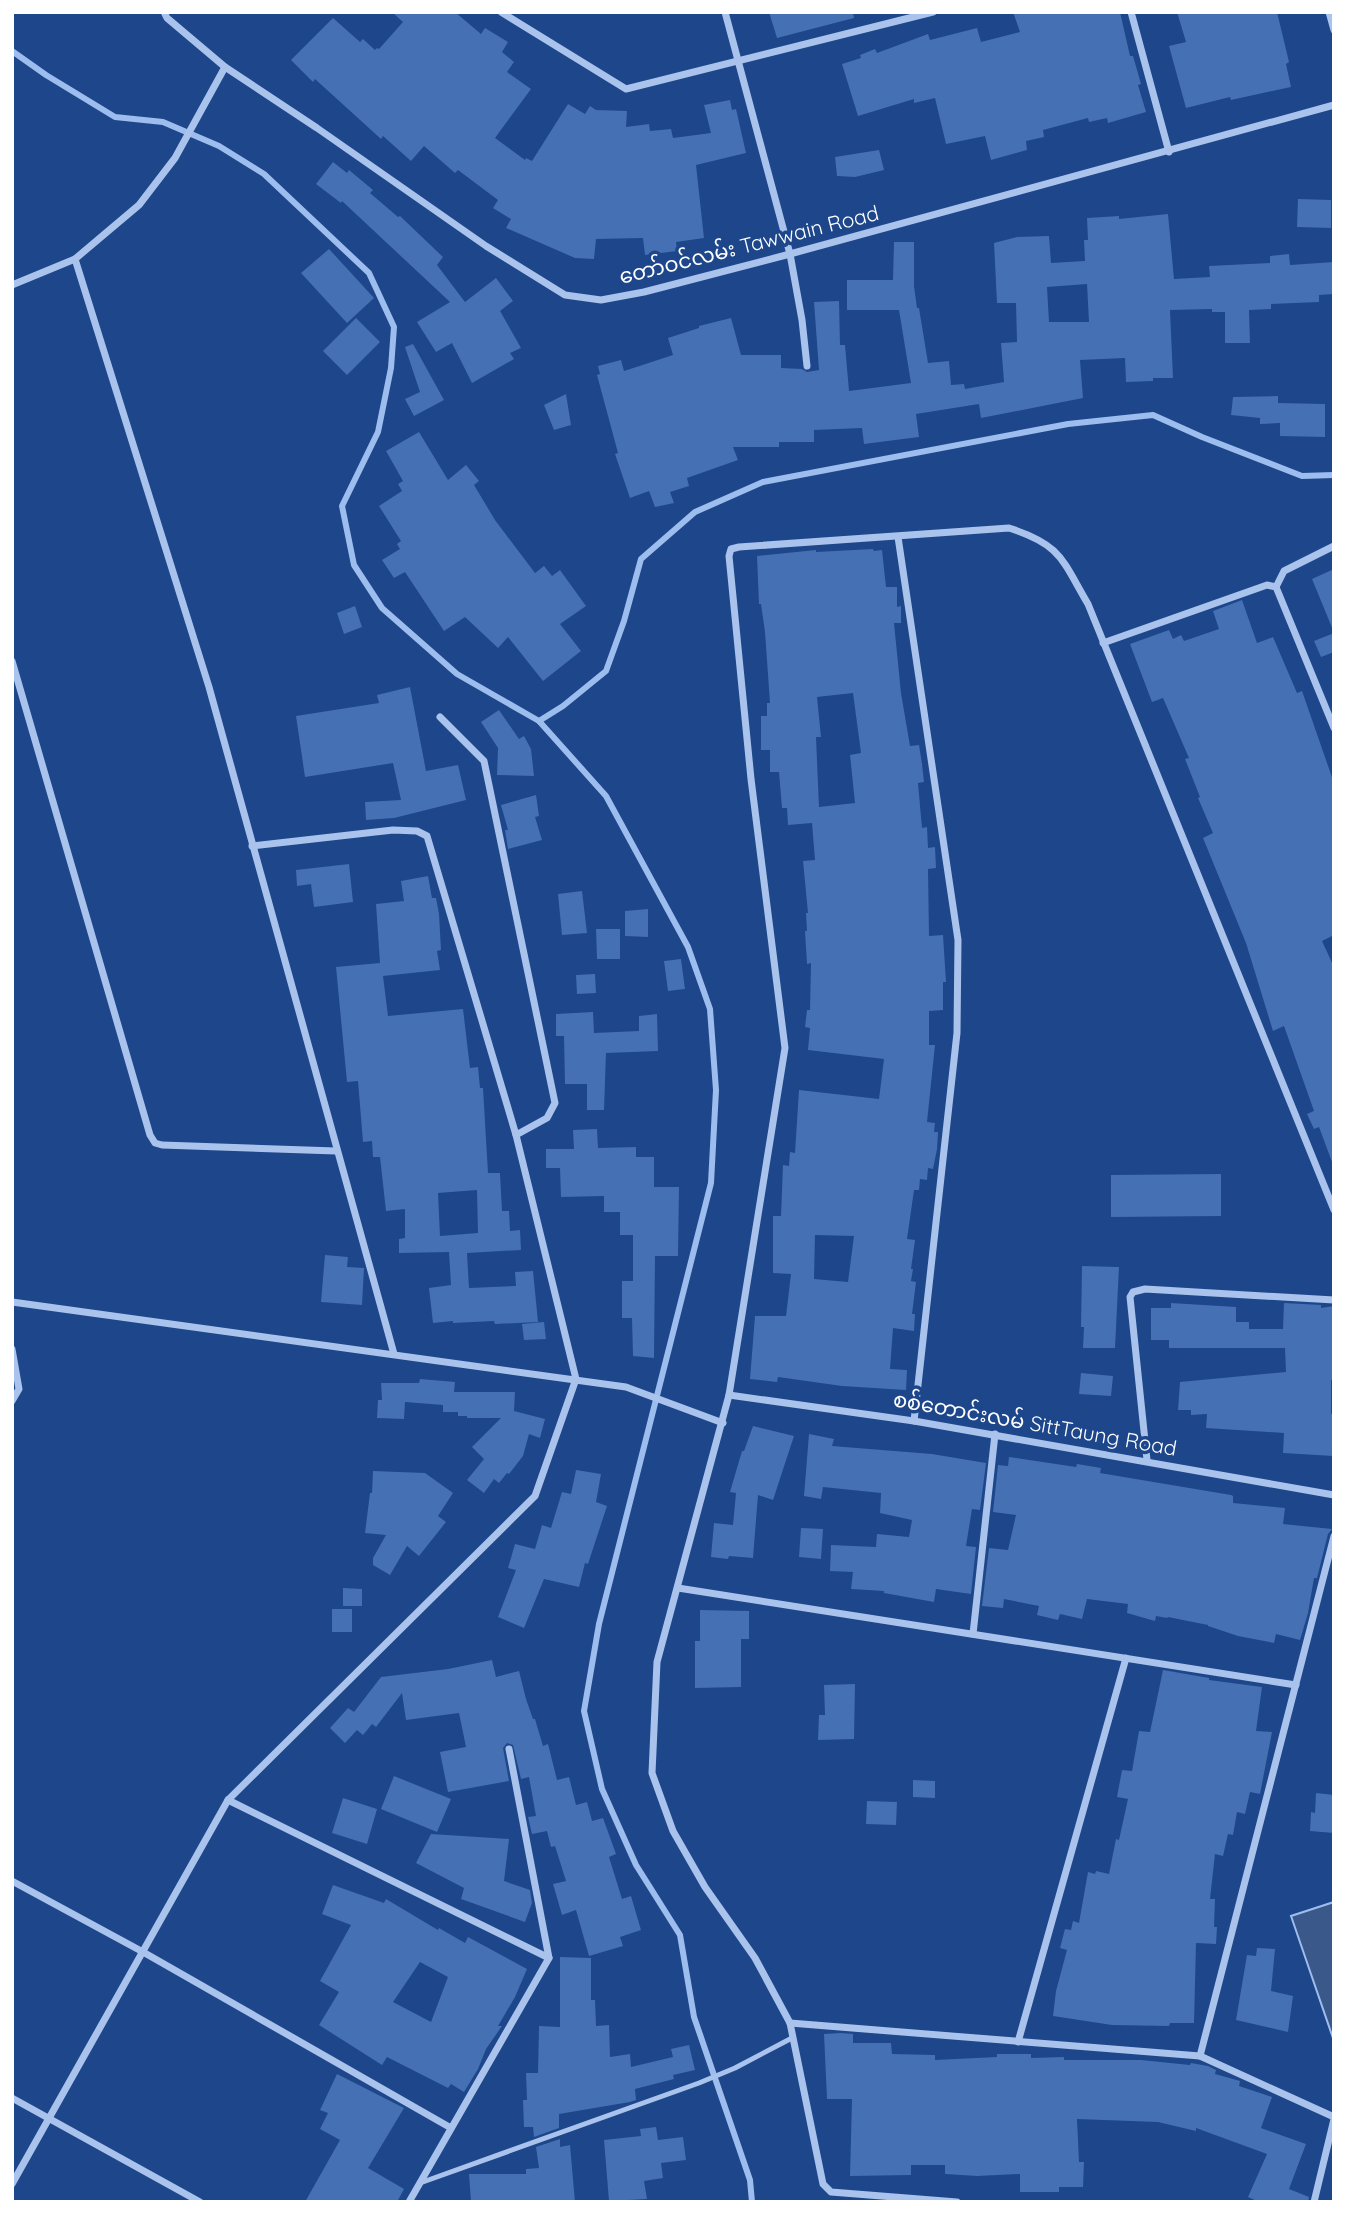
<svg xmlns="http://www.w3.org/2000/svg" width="1346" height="2214" viewBox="0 0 1346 2214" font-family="Quicksand,'Noto Sans Myanmar',sans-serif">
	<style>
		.water { fill: #3b588b; stroke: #9dbdee; stroke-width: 2 }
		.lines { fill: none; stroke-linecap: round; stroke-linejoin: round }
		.stream { stroke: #9dbdee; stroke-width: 6 }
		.building { fill: #4570b3; fill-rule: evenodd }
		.lane { stroke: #a9c3ec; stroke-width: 5 }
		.street { stroke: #a9c3ec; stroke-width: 7 }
		.labels { text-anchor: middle; stroke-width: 7; stroke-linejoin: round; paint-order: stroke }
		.street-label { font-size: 21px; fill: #fff; stroke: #1d468b }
	</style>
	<rect width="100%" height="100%" fill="#1d468b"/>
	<!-- water -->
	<polygon class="water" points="1334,1902 1334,2041 1291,1916"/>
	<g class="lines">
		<!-- stream -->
		<g class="stream">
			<polyline points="12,51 46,75 115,117 163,122 219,146 264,174 369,273 394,327 391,368 378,432 342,506 354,565 382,608 457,674 539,721 606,796 688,947 710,1009 716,1090 711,1183 599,1624 584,1711 602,1789 636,1865 680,1935 694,2017 750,2180 752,2202"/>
			<polyline points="539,721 563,706 606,671 624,621 641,559 695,512 763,482 1068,424 1153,415 1202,437 1302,476 1334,475"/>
		</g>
	</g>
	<!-- building -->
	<g class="building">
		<polygon points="392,12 455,12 481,34 485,28 508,42 502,52 514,62 507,72 531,89 495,138 525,160 526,158 532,161 568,104 585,114 590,106 596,110 627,111 626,127 649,124 650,131 671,129 673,138 711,133 704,105 730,100 732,110 736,109 746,153 696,165 704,238 676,242 677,251 645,255 643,238 596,239 594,259 575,258 506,228 511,219 493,208 498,200 458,170 455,173 424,146 411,161 383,136 381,139 315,79 313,82 291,60 333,18 360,42 363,39 375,50 377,48 379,49 403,22"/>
		<polygon points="769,12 853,12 854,18 777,38"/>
		<polygon points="1013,12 1120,12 1130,56 1133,56 1141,84 1138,85 1146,112 1108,123 1107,118 1089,122 1088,118 1043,130 1044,137 1026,141 1027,150 991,160 985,136 946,144 935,98 914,103 914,99 858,116 842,64 861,58 860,55 875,49 877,53 928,34 930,40 977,28 981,42 1020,32"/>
		<polygon points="1177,12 1277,12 1289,62 1286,64 1291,87 1231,100 1230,97 1186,108 1169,46 1186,42"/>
		<polygon points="879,150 884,170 855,177 837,176 835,157"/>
		<polygon points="333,162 347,173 349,170 373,190 370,193 398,217 400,216 443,257 437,265 465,302 496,278 513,301 500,311 521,348 510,353 514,359 472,383 452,343 436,352 417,322 450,302 342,201 341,203 316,184"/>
		<polygon points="1298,199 1331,200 1331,228 1297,227"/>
		<path d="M1168 214 1174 279 1210 277 1209 266 1270 263V256L1289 254 1290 265 1334 262V294L1319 295V302L1271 304V309L1249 310 1250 343H1225V312H1212V309L1170 310 1173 378H1153V381L1126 382 1125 358 1080 360 1083 398 981 418 979 404 916 414 919 437 864 444 862 428 814 430V442H779V447H733L738 460 687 478 689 486 670 492 674 503 655 507 649 491 630 498 615 454 618 453 597 375 600 374 598 366 621 360 624 371 673 355 668 338 699 328V326L731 318 741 355H781V368L802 369 807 372 819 370 814 302 839 301 840 345H845L849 391 911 383 899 310H847V280H893L894 242H914V286L917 308H919L928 363 949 361 951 385 964 384 965 389 1004 382 1001 343 1017 342 1016 303H997L994 243 1017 237 1049 236 1051 263 1085 261 1084 240H1088L1087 218 1119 216V219ZM1087 284 1089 322H1049L1047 287Z"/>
		<polygon points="329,249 374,298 347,323 301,273"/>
		<polygon points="356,318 380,342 347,375 323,351"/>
		<polygon points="413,344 444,400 414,416 405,399 420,392 405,347"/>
		<polygon points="566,394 571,425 554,430 544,405"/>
		<polygon points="1278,396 1278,403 1325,404 1325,437 1280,436 1280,423 1260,424 1260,418 1231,415 1233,397"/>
		<polygon points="419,432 448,480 466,465 479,481 474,485 495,520 535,573 544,566 552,576 560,570 586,606 560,624 581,651 543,681 508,637 498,648 465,617 444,631 405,572 394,578 382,560 400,549 397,544 401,541 379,506 402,491 398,484 403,481 386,451"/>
		<path d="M873 549 874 551 882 550 886 587H897V607L901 606V623H894L901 693 910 746 919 745 922 764 924 782 918 783 922 828 927 827 928 848 935 847 936 868 928 869 929 936 943 935 946 982H943V1010L929 1011V1045H935L927 1122 935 1123 934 1132H938L937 1149 933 1169 928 1168 927 1180 920 1179 919 1190H914L907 1239 915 1240 911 1269H913L911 1281 916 1282 912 1314H915L914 1331 893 1328 890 1369 907 1370 906 1390 842 1386 778 1377 777 1382 750 1379 755 1316H786L791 1274 773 1273V1216H781L783 1165 789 1166 790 1152 795 1153 799 1090 879 1099 884 1059 808 1050 810 1028 805 1027 807 1010H810L811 963 807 964 805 931H807L806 913H808L803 861 815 860 812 823 788 825 787 808H782L779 772H770V750H761V716H767V703H770L765 632 761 604H759L757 556 816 550V552ZM853 693 861 753 850 755 855 803 819 807 816 737H821L817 697ZM815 1235 854 1236 848 1282 814 1279Z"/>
		<polygon points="1334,569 1334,630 1333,630 1312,579"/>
		<polygon points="1242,600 1257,643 1273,637 1297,693 1302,691 1334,783 1334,935 1322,941 1334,967 1334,1162 1332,1162 1319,1127 1314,1129 1307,1114 1314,1111 1284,1026 1273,1031 1246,943 1203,838 1213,833 1198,798 1200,797 1185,759 1189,758 1163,698 1152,702 1130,644 1169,630 1173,639 1181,635 1184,641 1219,629 1213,611"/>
		<polygon points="355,606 362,627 344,634 337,613"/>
		<polygon points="1334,633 1334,652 1321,657 1314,641"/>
		<polygon points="410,687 426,771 458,765 466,800 394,818 366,820 365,802 401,800 393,763 305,777 296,716 379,703 377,695"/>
		<polygon points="499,710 519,739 524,736 531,749 534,776 497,775 498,748 481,722"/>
		<polygon points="536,795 539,816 535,817 542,840 508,849 505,830 508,830 501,805"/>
		<polygon points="349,864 353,902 314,907 311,884 297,886 296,870"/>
		<path d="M428 876 432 898H436L439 914 441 950 437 951 440 970 383 976 388 1016 463 1009 470 1068 478 1067 480 1088H483L488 1173H500L502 1211H509L510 1231 520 1230 521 1250 467 1253 469 1288 516 1286 515 1272 533 1271 538 1322 495 1324 494 1321 453 1323V1321L433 1323 429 1288 451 1285 449 1252 399 1253V1239L405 1238V1209L386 1211 380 1157H373L372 1141 363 1142 358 1081 347 1082 336 967 380 963 376 904 404 901 401 881ZM477 1190 478 1233 440 1236 438 1193Z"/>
		<polygon points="582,891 587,933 562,935 558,894"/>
		<polygon points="648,909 648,937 625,936 625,911"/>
		<polygon points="596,929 620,929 620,959 597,959"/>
		<polygon points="681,959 685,989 668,991 664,961"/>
		<polygon points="595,974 596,993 577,994 576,975"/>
		<polygon points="593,1012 594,1033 639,1031 639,1016 657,1014 658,1051 606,1053 604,1110 587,1110 587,1084 565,1084 564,1036 556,1036 556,1014"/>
		<polygon points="597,1129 598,1148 636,1147 636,1157 654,1157 654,1187 679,1187 678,1256 655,1256 654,1358 633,1356 632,1318 622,1318 622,1281 633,1281 633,1235 620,1235 620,1212 604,1212 604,1196 561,1197 560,1168 546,1168 546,1149 574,1149 573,1130"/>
		<polygon points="1221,1174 1221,1216 1111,1217 1111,1175"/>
		<polygon points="325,1255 348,1257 347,1267 364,1268 362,1305 321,1302"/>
		<polygon points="1082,1266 1119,1267 1115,1348 1083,1348 1084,1327 1081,1327"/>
		<polygon points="1171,1303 1236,1307 1236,1322 1249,1322 1249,1329 1283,1329 1284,1303 1321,1305 1321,1308 1334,1306 1334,1380 1331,1380 1331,1414 1333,1414 1333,1456 1283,1453 1284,1433 1206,1428 1207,1414 1191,1415 1191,1410 1178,1410 1180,1382 1286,1372 1285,1348 1169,1348 1169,1340 1151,1340 1151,1308 1171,1308"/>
		<polygon points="544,1322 546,1339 524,1340 522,1324"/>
		<polygon points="1081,1373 1113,1376 1111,1396 1079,1394"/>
		<polygon points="420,1379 455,1382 454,1392 515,1392 514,1411 545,1419 540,1438 529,1434 523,1456 509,1474 507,1473 499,1483 494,1479 484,1493 467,1480 484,1459 472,1447 501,1418 467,1418 467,1416 458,1416 458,1412 443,1412 443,1405 405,1402 404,1419 377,1418 378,1400 382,1400 381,1383 419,1383"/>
		<polygon points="753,1426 794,1436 773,1500 758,1495 753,1558 729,1556 728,1559 711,1557 714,1523 733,1525 736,1493 730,1492 742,1451 744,1451"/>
		<polygon points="809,1434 834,1439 832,1446 932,1454 986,1463 980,1510 972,1509 966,1546 976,1547 971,1594 936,1589 934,1602 884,1593 884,1591 851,1589 853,1572 830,1571 831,1545 876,1547 877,1534 909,1537 912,1520 880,1513 881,1493 823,1487 821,1499 804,1496"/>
		<polygon points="1009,1457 1076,1467 1077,1464 1101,1468 1100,1473 1231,1495 1233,1496 1233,1503 1285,1508 1283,1524 1332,1529 1328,1534 1317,1578 1314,1578 1308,1613 1300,1640 1276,1634 1274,1643 1238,1636 1208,1626 1208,1625 1168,1617 1167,1618 1156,1616 1155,1621 1127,1613 1128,1604 1087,1599 1082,1619 1060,1614 1058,1620 1037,1615 1039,1606 1004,1599 1003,1608 982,1606 989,1548 1008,1550 1016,1515 993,1512 998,1465 1008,1466"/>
		<polygon points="576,1470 601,1474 596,1502 607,1506 588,1564 585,1563 579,1587 544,1579 524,1628 498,1617 516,1570 508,1568 515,1544 535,1549 542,1525 551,1528 562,1492 571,1494"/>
		<polygon points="373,1471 425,1473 453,1493 438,1516 446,1522 419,1556 407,1546 390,1575 373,1565 373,1558 386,1535 365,1533 370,1493 372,1493"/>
		<polygon points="801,1528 823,1529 821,1559 799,1557"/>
		<polygon points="343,1588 362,1589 362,1606 343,1606"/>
		<rect x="332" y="1609" width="20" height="23"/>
		<polygon points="700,1610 749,1611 749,1639 741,1639 741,1687 695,1688 695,1641 700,1641"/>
		<polygon points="492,1660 496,1677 519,1671 526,1699 533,1719 535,1719 543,1746 548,1744 557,1780 569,1777 576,1805 587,1802 592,1821 603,1818 616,1854 609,1857 622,1899 631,1896 641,1930 620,1937 623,1946 589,1956 576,1910 562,1915 553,1884 566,1881 555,1846 551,1847 547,1831 532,1834 528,1817 536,1816 529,1777 521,1779 513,1745 507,1743 503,1748 509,1781 448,1792 440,1752 466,1747 459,1713 406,1720 402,1693 376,1727 372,1724 363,1735 357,1730 345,1743 330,1728 348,1708 354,1712 381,1677 448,1669"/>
		<polygon points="1163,1670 1209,1678 1209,1680 1262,1687 1256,1731 1272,1732 1260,1794 1250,1792 1245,1814 1237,1812 1233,1835 1228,1834 1223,1856 1215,1854 1210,1899 1215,1899 1214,1927 1217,1927 1216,1944 1196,1943 1194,2023 1170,2023 1169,2026 1112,2025 1053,2016 1056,1991 1067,1950 1060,1948 1065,1929 1071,1930 1073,1921 1079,1923 1088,1872 1095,1874 1096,1871 1109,1874 1116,1839 1119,1840 1128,1799 1117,1797 1122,1770 1132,1771 1139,1731 1150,1732"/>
		<polygon points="855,1684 854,1739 818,1740 819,1715 825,1715 824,1685"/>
		<polygon points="394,1776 451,1799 437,1832 381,1809"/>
		<polygon points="913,1780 935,1781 935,1798 913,1797"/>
		<polygon points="1316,1793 1334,1795 1334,1833 1310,1831 1311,1812 1315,1813"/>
		<polygon points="343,1798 377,1809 367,1844 332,1833"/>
		<polygon points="867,1801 897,1802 896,1825 866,1824"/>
		<polygon points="431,1834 509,1839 504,1881 530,1890 532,1903 525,1922 461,1899 464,1888 416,1863"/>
		<path d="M333 1885 384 1903 386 1899 438 1930 439 1928 465 1943 468 1937 527 1969 515 1997 498 2026H502L486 2049 478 2069 464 2092 451 2084 448 2088 387 2057 382 2065 319 2025 339 1992 320 1981 351 1925 322 1914ZM420 1962 448 1977 431 2022 393 2002Z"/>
		<polygon points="1257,1948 1275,1949 1271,1991 1293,1996 1288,2032 1236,2020 1247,1955 1256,1956"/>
		<polygon points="560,1957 591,1958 591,2000 595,2000 596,2026 609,2025 610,2057 630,2054 631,2067 673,2057 671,2049 689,2045 695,2070 673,2075 674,2079 635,2089 636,2100 630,2102 559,2114 559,2128 534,2137 533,2127 524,2127 523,2100 527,2100 526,2073 538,2073 539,2026 560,2027"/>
		<polygon points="841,2033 853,2034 853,2043 891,2043 892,2054 935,2055 935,2060 997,2057 997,2054 1031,2054 1031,2058 1064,2057 1064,2060 1141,2060 1190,2065 1191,2063 1208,2066 1216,2070 1215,2074 1240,2081 1239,2086 1272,2097 1261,2128 1306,2144 1289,2189 1309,2197 1308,2202 1259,2202 1248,2197 1267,2154 1196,2128 1196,2131 1158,2122 1077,2119 1079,2162 1084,2162 1083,2187 1059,2187 1059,2192 1020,2192 1020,2174 977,2176 945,2174 945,2165 911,2165 911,2175 850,2176 852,2099 827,2099 824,2034"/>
		<polygon points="337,2074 404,2108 368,2168 404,2189 397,2202 305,2202 340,2140 320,2129 328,2113 320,2110"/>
		<polygon points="656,2127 658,2140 683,2137 686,2160 661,2163 663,2178 644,2181 647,2199 609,2201 604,2140 641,2136 640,2129"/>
		<polygon points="560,2139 560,2147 570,2145 575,2202 471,2202 469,2174 526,2174 526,2169 539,2168 536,2147"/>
	</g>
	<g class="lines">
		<!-- lane -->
		<polyline class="lane" points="420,2183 699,2083 735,2068 792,2038"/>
		<!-- street -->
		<g class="street">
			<polyline points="164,12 167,18 225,67 317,128 486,246 565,295 601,300 644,292 790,254 1334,105"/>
			<polyline points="501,12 626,89 933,12"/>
			<polyline points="725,12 790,254 802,320 807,366"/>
			<polyline points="1131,12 1169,152"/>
			<polyline points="1329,12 1334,30"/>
			<polyline points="75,259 209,687 394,1354"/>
			<polyline points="12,285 75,259 139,205 175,158 225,67"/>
			<polyline points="898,537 958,940 957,1033 914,1421"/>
			<polyline points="1276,587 1284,571 1334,546"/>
			<polyline points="1103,643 1267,585 1276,587 1334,728"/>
			<polyline points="12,661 150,1135 155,1143 162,1145 336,1151"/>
			<polyline points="252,846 393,830 417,831 427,836 516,1135"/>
			<polyline points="12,1302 626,1387 723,1423"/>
			<polyline points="12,1349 19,1389 12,1401"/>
			<polyline points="729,1395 914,1421 1334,1495"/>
			<polyline points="1147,1460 1130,1297 1133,1292 1145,1289 1334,1300"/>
			<polyline points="678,1588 1296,1685"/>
			<polyline points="973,1634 995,1434"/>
			<polyline points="228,1800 549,1958"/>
			<polyline points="12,1881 143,1952 451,2128"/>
			<polyline points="790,2023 1200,2056 1334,2117"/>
			<polyline points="1018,2042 1126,1658"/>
			<polyline points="1200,2056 1334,1536"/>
			<polyline points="12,2098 200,2202"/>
			<polyline points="12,2184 228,1800 535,1496 576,1379 516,1135 547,1118 555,1103 484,761 440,717"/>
			<polyline points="409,2202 549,1958 509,1749"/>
			<path d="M957 2202 831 2192 823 2184 790 2023 755 1958 705 1887 673 1831 652 1773 657 1662 729 1395 785 1048 751 779 729 556 731 549 739 547 1009 528C1062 545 1062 560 1088 604L1334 1210"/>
			<polyline points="1314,2202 1334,2119"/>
		</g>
	</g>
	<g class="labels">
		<!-- street labels -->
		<g class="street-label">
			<text transform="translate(749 245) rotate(-14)" y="7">တော်ဝင်လမ်း Tawwain Road</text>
			<text transform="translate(1035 1424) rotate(10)" y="7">စစ်တောင်းလမ် SittTaung Road</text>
		</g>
	</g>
	<!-- border -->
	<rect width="1346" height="2214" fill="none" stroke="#ffffff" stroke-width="28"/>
</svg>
